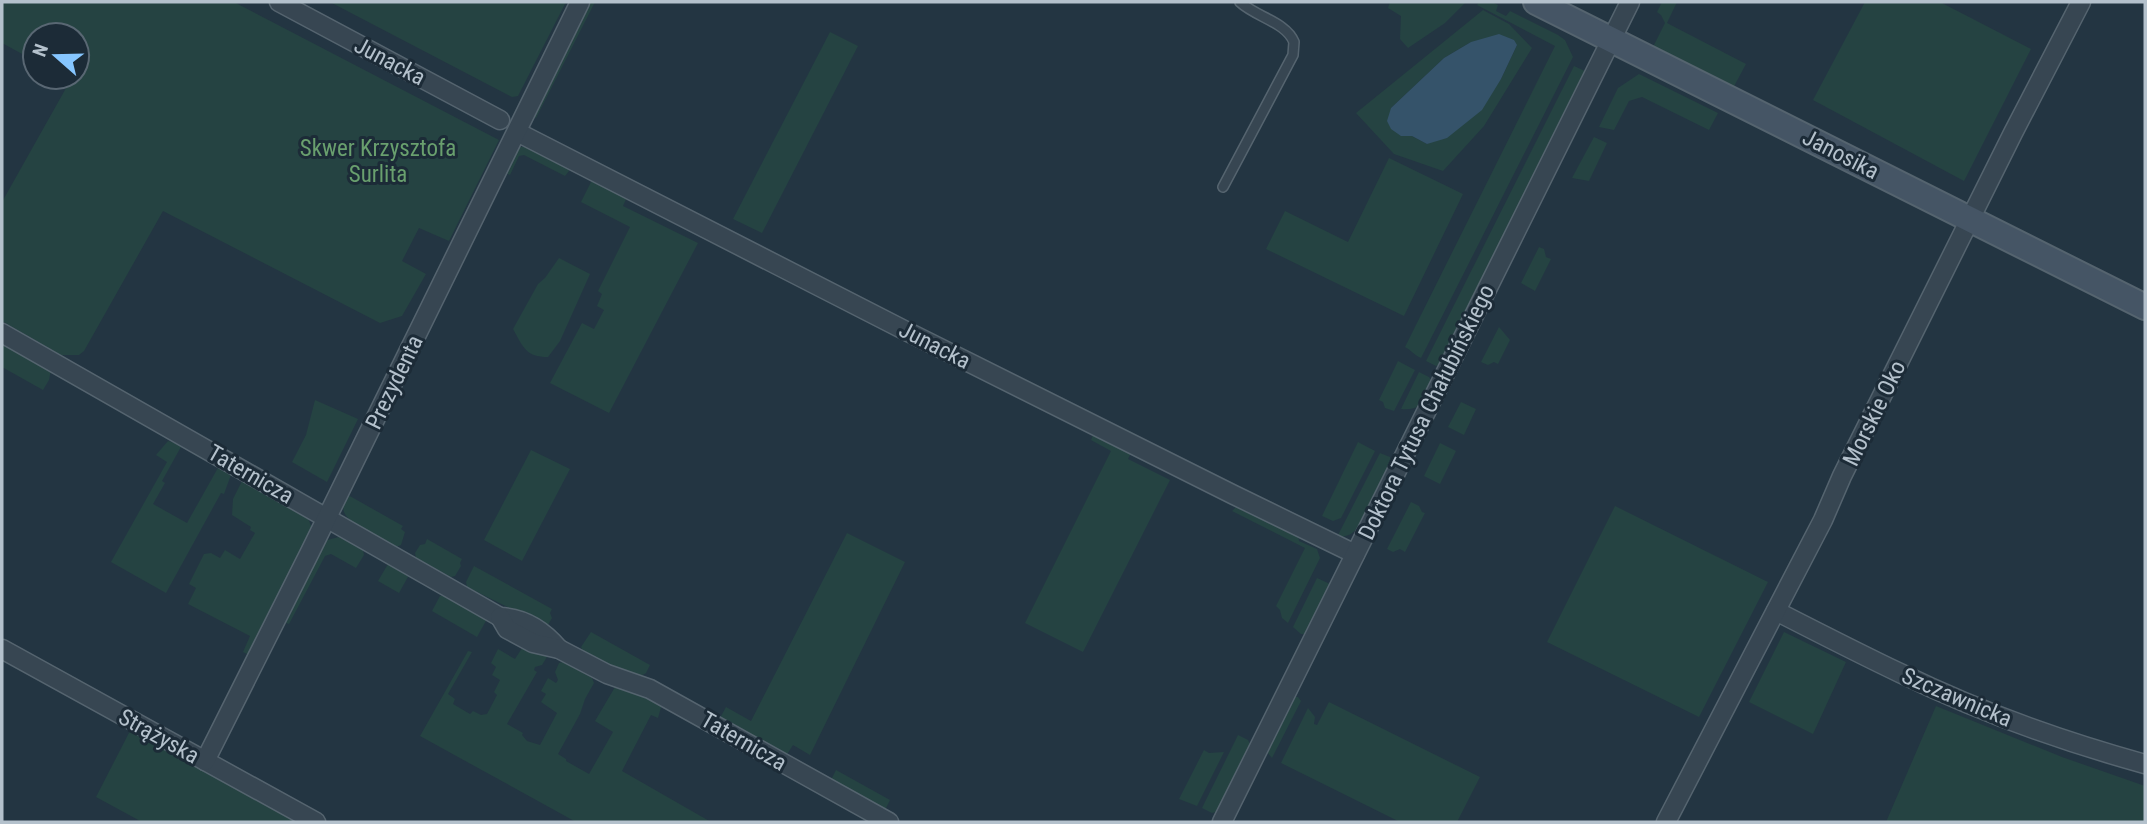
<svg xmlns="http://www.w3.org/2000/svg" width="2147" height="824" viewBox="0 0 2147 824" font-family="'Roboto Condensed',sans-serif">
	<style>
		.green { fill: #254342; fill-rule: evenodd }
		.water { fill: #35536a }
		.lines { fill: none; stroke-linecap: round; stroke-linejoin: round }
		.lane-casing { stroke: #55646f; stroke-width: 12 }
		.street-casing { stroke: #55646f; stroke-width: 21 }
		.secondary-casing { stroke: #55646f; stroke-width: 28 }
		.lane { stroke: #374652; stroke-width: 9 }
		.street { stroke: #374652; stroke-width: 18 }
		.secondary { stroke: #455565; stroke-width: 24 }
		.labels { text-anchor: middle; stroke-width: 6; stroke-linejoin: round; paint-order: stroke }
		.street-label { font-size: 23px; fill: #b4c1cc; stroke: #1c2b37 }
		.park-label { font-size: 23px; fill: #699f6e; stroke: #1c2b37 }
	</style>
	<rect width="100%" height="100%" fill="#233542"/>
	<!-- green -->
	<g class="green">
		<polygon points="2,2 234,2 499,140 449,241 419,228 402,261 426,274 402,316 380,323 163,211 84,351 79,355 61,355 2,321 2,202 70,81 64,77 77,77 77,35 35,35 35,61 2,43"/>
		<polygon points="330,2 566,2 518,96 512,97"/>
		<polygon points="590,2 595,2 536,118 532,116"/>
		<polygon points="1390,2 1466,2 1445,23 1408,48 1400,39 1401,16 1388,8"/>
		<path d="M1479 2H1492L1498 5 1496 11 1506 16 1510 11 1558 35 1565 40 1573 57 1421 358C1414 355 1411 350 1405 347L1555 46 1477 5Z"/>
		<polygon points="1662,2 1677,2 1667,23 1746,64 1732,90 1652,49 1665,23 1661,15 1657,12"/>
		<polygon points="1865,2 1940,2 2031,49 1964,181 1813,100"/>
		<path d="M1483 10 1509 24 1532 48 1484 126 1443 171 1394 154 1356 113ZM1471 42 1517 45 1501 79 1427 144 1412 136 1391 108 1444 58Z"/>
		<polygon points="830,32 858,46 762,233 733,219"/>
		<polygon points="1574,66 1587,72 1440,364 1436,366 1426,361"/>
		<polygon points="1639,74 1718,113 1709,130 1642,97 1629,101 1614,130 1599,127 1618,88"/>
		<polygon points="1594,137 1607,143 1589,181 1572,178"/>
		<polygon points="519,147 530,147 568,166 569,171 565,176 524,155 519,156 510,175 505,173 515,150"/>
		<polygon points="1389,158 1463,194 1404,316 1266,249 1285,211 1348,242"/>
		<polygon points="592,180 627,197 623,206 698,243 609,413 550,383 582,323 594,329 604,310 597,306 602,294 598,291 630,227 581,202"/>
		<polygon points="1539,247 1544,249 1546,257 1551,259 1535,291 1521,283"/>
		<path d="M559 258 590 274 560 341 548 357C526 357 523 347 513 329L538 284 545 278Z"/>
		<polygon points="1499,327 1510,340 1498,364 1494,362 1488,365 1481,362"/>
		<polygon points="2,343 51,370 49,380 43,390 2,367"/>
		<polygon points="1398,361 1415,370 1394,411 1385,408 1383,402 1379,400"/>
		<path d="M1419 372 1429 377 1432 382C1423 399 1424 411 1401 409Z"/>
		<polygon points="315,400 358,419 327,482 292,462 306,435"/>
		<polygon points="1461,402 1476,409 1464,435 1448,427"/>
		<polygon points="1096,434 1132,451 1128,459 1170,480 1083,652 1025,623 1111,451 1091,440 1093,435"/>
		<polygon points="168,441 182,445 162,481 165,483 153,504 187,523 219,466 232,472 224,494 221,493 166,593 111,562 167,462 156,455"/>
		<polygon points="1358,442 1375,451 1341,518 1333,521 1322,516"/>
		<polygon points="1440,443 1456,451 1440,484 1424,476"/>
		<polygon points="531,450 570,469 522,561 484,540"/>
		<path d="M1380 453 1390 457 1391 460 1359 525C1354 534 1347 537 1337 537Z"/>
		<polygon points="243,479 308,518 313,531 251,656 243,652 250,636 188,604 196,588 189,584 204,554 211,553 220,558 225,550 240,559 255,533 250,530 251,527 232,515 233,499"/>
		<path d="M348 495 403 526 401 529 405 532 401 545 396 547C384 540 348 524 344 512 342 505 345 501 348 495Z"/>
		<polygon points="1411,502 1419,506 1422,512 1425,513 1405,552 1400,549 1393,552 1387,549"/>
		<polygon points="1238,505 1298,532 1299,541 1317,549 1320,558 1288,623 1282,618 1280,610 1276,606 1305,548 1232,511"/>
		<polygon points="1615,506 1768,582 1699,717 1547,642"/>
		<polygon points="847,533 905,562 810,755 793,745 786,756 720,718 726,707 751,721"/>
		<polygon points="339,537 363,550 364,555 356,568 331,554 325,556 289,624 283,622 323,545 327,540"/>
		<polygon points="427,539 462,559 460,563 461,566 455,576 451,577 416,558 415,553 420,545 425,544"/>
		<polygon points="388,564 409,575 399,593 378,581"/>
		<polygon points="474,566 552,609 550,613 552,618 548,625 544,625 467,587 466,582"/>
		<polygon points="1317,578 1330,584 1305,634 1301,634 1293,627"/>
		<polygon points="445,595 487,619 477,637 432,611 440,596"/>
		<path d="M591 632 650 665 646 673 641 676C626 671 587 663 581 647Z"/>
		<polygon points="1784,632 1846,662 1813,734 1749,702"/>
		<polygon points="524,645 545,654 547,657 542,665 535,667 534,670 537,672 507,724 523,733 522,735 527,741 540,745 557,713 541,702 546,694 541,691 548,678 556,683 558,680 555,672 559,663 563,662 592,678 594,683 585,699 580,714 558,754 566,759 566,761 589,774 613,732 595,721 615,687 662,704 658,718 651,715 622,771 711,822 576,822 420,736 468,651 472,652 448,694 455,699 453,704 470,714 473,711 481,715 487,714 497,695 494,692 500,680 492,675 496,667 491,663 498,649 515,659"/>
		<polygon points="1294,697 1298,697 1301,701 1272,758 1267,752"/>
		<polygon points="1329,702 1480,777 1457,822 1400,822 1281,763 1308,708 1315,717 1314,724 1317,725"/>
		<polygon points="1936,706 2062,757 2145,786 2145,822 1886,822"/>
		<polygon points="132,727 293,816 292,822 142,822 96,797"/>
		<polygon points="1238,735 1248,740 1250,744 1216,812 1212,813 1202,808"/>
		<polygon points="1204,750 1209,753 1224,752 1197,806 1179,799"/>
		<polygon points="836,770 890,800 884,812 833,783 832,778"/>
	</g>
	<!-- water -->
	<polygon class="water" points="1499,34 1514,40 1517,45 1501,79 1482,110 1447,138 1427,144 1412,136 1401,136 1391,129 1387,121 1391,108 1444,58 1471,42"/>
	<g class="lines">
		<!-- lane casing -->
		<g class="lane-casing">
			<path id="lane" d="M1223 187 1293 55 1294 42C1286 22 1256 17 1240 2"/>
		</g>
		<!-- street casing -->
		<g class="street-casing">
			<g id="street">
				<polyline points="279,2 500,120"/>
				<polyline points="517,132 908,332 1234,495 1355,554"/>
				<path d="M2 333 500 617C525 618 543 630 559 649"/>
				<path d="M1776 611C1817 632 1858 653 1900 673 1978 711 2061 741 2145 764"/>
				<polyline points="500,617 507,629 533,643 559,649 607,674 650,689 889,822"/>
				<polyline points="2,649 316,822"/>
				<polyline points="205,761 310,552 580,2"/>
				<polyline points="1222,822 1630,2"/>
				<polyline points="1666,822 1823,520 1842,476 2013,133 2081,2"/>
			</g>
		</g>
		<!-- secondary casing -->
		<g class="secondary-casing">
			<polyline id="secondary" points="1536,2 2145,307"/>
		</g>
		<!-- lane -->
		<use href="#lane" class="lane"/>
		<!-- street -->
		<use href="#street" class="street"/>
		<!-- secondary -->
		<use href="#secondary" class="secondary"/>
	</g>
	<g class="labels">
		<!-- street labels -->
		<g class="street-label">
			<text transform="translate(390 61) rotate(28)" y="8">Junacka</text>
			<text transform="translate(1841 154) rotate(27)" y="8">Janosika</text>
			<text transform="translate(935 345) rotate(27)" y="8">Junacka</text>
			<text transform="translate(394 382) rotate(-64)" y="8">Prezydenta</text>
			<text transform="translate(1426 412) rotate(-64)" y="8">Doktora Tytusa Chałubińskiego</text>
			<text transform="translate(1874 413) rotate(-64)" y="8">Morskie Oko</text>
			<text transform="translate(251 474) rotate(30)" y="8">Taternicza</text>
			<text transform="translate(1957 697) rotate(23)" y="8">Szczawnicka</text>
			<text transform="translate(159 736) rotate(29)" y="8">Strążyska</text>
			<text transform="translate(744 741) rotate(30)" y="8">Taternicza</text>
		</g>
		<!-- park labels -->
		<g class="park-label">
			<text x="378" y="156">Skwer Krzysztofa<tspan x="378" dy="26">Surlita</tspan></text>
		</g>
	</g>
	<!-- border -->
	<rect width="2147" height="824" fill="none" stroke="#b4c1cc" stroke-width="7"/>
	<!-- north arrow -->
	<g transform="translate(56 56) rotate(290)"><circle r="33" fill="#1c2b37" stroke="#596773" stroke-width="2"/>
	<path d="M0-5L12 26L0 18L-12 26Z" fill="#86c6ff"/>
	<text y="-10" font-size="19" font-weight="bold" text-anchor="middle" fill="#b4c1cc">N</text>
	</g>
</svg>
